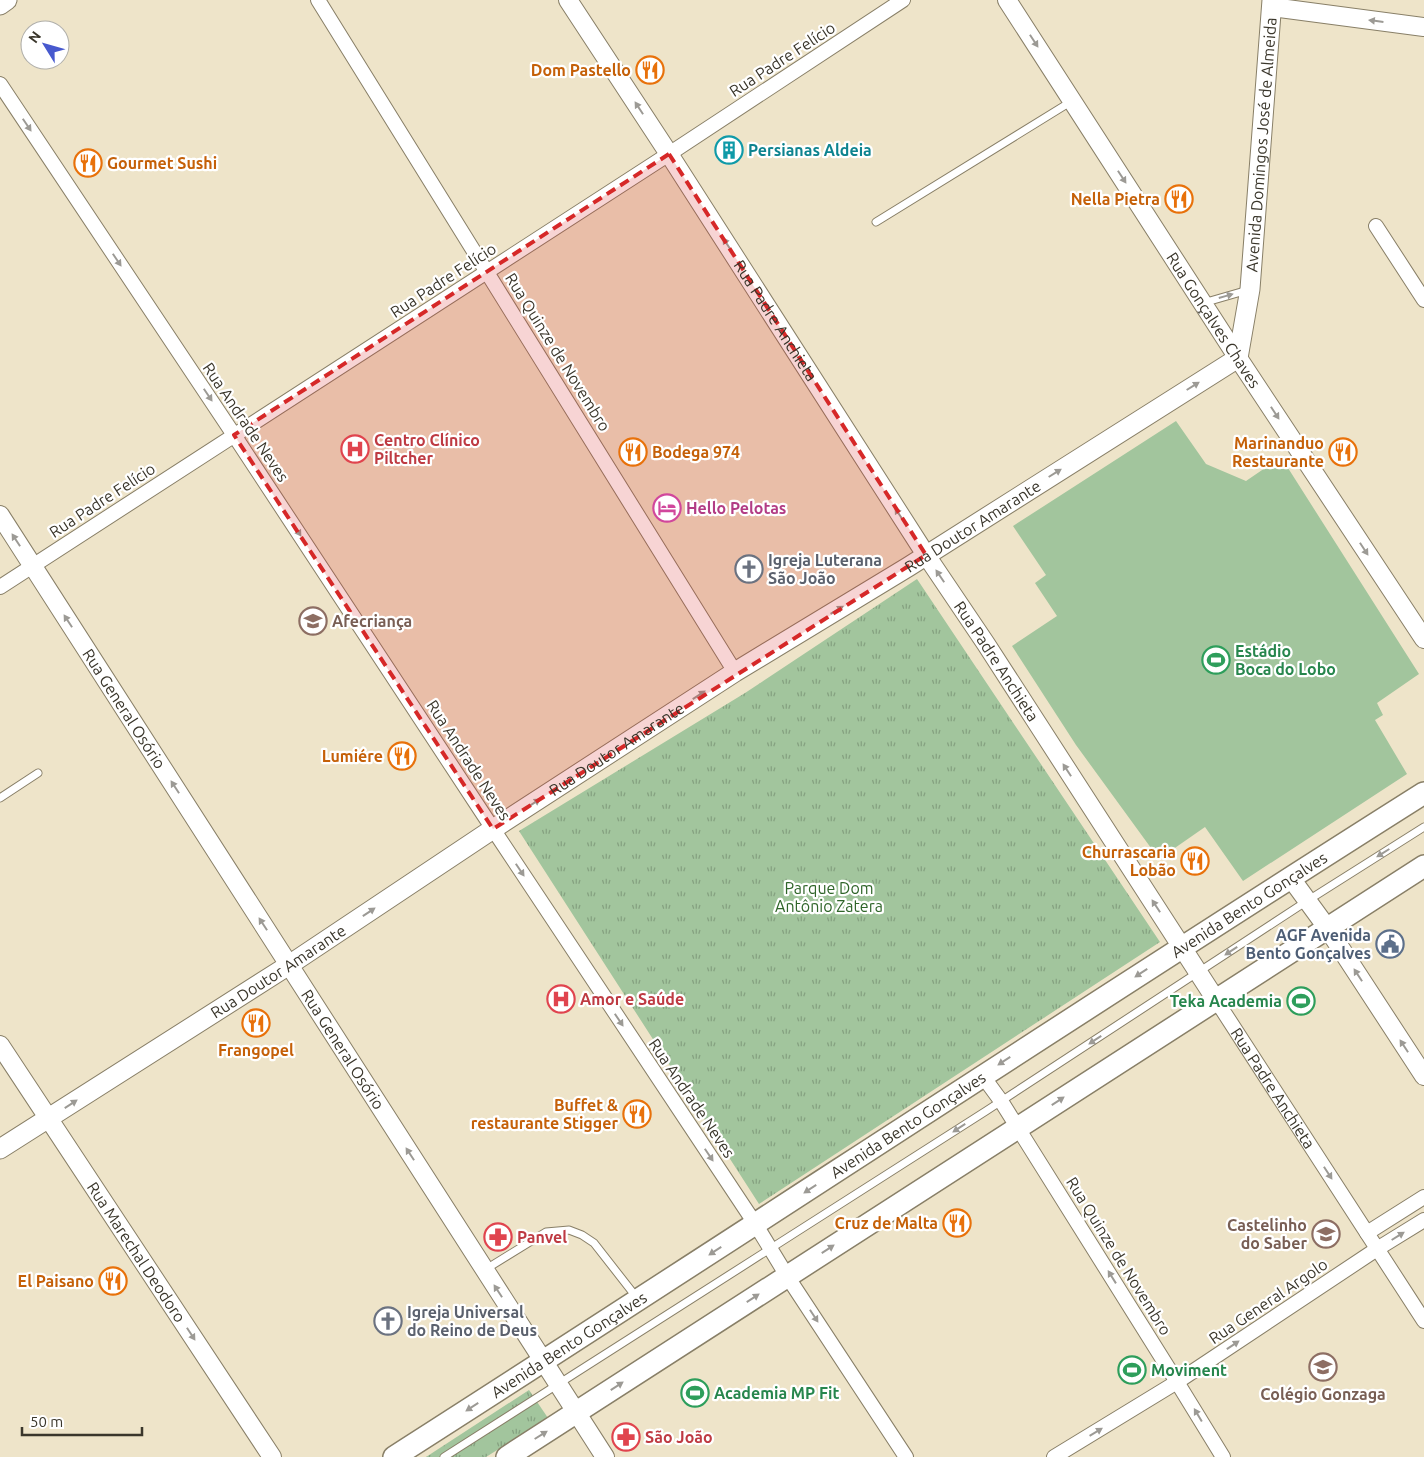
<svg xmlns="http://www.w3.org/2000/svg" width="1424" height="1457" viewBox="0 0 1424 1457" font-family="Ubuntu,sans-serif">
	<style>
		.grass { fill: url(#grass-tufts) }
		.garden { fill: #a2c59d }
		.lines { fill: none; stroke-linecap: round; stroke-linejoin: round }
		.service-casing { stroke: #887f67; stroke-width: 9 }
		.minor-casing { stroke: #887f67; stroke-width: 16 }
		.tertiary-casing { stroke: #887f67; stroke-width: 20 }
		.secondary-casing { stroke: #887f67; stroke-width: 21 }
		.primary-casing { stroke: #887f67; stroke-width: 24 }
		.service { stroke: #fff; stroke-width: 7 }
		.minor { stroke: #fff; stroke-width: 14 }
		.tertiary { stroke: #fff; stroke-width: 18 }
		.secondary { stroke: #fff; stroke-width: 19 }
		.primary { stroke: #fff; stroke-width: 21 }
		.oneway { fill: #9c9a95 }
		.marked { fill: #d62828; fill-opacity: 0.2; stroke: #d62828; stroke-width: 4; stroke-dasharray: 10 6; stroke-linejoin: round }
		.labels { text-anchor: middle; stroke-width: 4.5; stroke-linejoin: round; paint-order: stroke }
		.street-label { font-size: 16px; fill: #3a362b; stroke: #fff }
		.food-label { font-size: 16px; font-weight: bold; fill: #c56008; stroke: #fff; text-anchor: end }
		.culture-label { font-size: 16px; font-weight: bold; fill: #0d838f; stroke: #fff; text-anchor: start }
		.health-label { font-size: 16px; font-weight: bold; fill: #be3a42; stroke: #fff; text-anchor: start }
		.hotel-label { font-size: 16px; font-weight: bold; fill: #b23c85; stroke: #fff; text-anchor: start }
		.worship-label { font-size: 16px; font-weight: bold; fill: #5b616d; stroke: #fff; text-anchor: start }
		.education-label { font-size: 16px; font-weight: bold; fill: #785e54; stroke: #fff; text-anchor: start }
		.leisure-label { font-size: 16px; font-weight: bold; fill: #27864d; stroke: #fff; text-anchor: start }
		.park-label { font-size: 16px; fill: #2f6529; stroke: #fff }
		.service-label { font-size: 16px; font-weight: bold; fill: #4e5e75; stroke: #fff; text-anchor: end }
	</style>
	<defs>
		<pattern id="grass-tufts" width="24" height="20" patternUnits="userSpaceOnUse" patternTransform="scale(1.25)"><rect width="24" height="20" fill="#a2c59d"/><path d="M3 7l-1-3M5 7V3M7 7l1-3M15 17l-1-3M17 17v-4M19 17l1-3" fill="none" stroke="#85a180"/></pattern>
	</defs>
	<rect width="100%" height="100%" fill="#eee4c9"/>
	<!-- grass -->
	<g class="grass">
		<polygon points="917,579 1160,942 759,1204 519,831 745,693"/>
		<polygon points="529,1390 548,1418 486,1457 426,1457"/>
	</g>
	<!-- garden -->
	<polygon class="garden" points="1176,421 1206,464 1246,481 1281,457 1419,674 1377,703 1383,715 1375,720 1407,774 1243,881 1205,827 1159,859 1076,745 1012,646 1057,616 1035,583 1046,575 1013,526"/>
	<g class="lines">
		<!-- service casing -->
		<g class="service-casing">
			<g id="service">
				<polyline points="876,222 1072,101"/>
				<polyline points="1203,303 1248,290"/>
				<polyline points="0,798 38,773"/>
				<polyline points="486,1269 546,1232 569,1230 582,1235 594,1243 637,1298"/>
				<polyline points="444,1457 986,1111 1307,901 1424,827"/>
			</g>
		</g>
		<!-- minor casing -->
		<g class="minor-casing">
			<g id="minor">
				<polyline points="318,0 735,672"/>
				<polyline points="0,84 234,435 493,829 756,1225 787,1276 906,1457"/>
				<polyline points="1376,226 1424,300"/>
				<polyline points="0,587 669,154 903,0"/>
				<path id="s1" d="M1216 1000 1424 1321"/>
				<polyline points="982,1075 1001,1101 1177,1382 1223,1457"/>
				<polyline points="1367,1233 1424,1197"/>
				<polyline points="1054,1457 1177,1382 1377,1249 1424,1220"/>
			</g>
		</g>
		<!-- tertiary casing -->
		<g class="tertiary-casing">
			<g id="tertiary">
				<path id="s2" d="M568 0 669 154 926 555 986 644 1216 1000"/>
				<path id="s3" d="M1007 0 1238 358 1424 639"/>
				<polyline points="1272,7 1424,27"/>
				<path id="s4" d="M0 515 605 1457"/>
				<polyline points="1290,877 1328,929 1424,1076"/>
				<path id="s5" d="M0 1045 272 1457"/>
			</g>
		</g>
		<!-- secondary casing -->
		<g class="secondary-casing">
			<g id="secondary">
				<polyline points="0,5 7,0"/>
				<path id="s6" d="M0 1149 289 965 493 829 735 672 908 567 1238 358 1250 289 1272 0"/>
			</g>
		</g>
		<!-- primary casing -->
		<g class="primary-casing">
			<g id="primary">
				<path id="s7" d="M394 1457C738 1237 1079 1011 1424 793"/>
				<polyline points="507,1457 1424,866"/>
			</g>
		</g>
		<!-- service -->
		<use href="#service" class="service"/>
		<!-- minor -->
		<use href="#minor" class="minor"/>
		<!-- tertiary -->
		<use href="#tertiary" class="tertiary"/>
		<!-- secondary -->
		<use href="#secondary" class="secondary"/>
		<!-- primary -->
		<use href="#primary" class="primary"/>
	</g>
	<!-- one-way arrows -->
	<defs><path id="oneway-solid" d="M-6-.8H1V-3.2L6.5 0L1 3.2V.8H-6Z" transform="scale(1.25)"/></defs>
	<g class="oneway">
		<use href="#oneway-solid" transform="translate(1376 21) rotate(-173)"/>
		<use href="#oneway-solid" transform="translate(1034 41) rotate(57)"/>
		<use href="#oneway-solid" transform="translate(639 108) rotate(-123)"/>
		<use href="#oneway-solid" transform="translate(27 125) rotate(56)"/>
		<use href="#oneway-solid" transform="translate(1122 177) rotate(57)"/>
		<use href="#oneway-solid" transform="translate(727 244) rotate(-123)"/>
		<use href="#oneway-solid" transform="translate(117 260) rotate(56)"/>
		<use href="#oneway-solid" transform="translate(1226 296) rotate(-16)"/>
		<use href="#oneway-solid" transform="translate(1193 386) rotate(-32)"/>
		<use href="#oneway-solid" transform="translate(208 395) rotate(56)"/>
		<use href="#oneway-solid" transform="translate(1275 413) rotate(57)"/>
		<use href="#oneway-solid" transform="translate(1055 473) rotate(-32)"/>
		<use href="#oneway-solid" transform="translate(899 514) rotate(-123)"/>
		<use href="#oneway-solid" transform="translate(297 530) rotate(57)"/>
		<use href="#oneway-solid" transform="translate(16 540) rotate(-123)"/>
		<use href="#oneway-solid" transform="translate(1364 549) rotate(57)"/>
		<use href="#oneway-solid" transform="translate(940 576) rotate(-124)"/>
		<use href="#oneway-solid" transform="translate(837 610) rotate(-31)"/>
		<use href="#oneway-solid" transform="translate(68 621) rotate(-123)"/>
		<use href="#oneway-solid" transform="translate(699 695) rotate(-33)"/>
		<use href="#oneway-solid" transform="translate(1067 770) rotate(-123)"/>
		<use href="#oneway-solid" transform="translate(175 787) rotate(-123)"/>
		<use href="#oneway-solid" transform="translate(534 803) rotate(-33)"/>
		<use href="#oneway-solid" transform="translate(1383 853) rotate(148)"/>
		<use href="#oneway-solid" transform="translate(520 870) rotate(56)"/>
		<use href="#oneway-solid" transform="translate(1156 906) rotate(-123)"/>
		<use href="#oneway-solid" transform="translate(369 912) rotate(-34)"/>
		<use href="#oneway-solid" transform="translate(263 924) rotate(-123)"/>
		<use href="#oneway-solid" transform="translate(1231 951) rotate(147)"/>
		<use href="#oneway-solid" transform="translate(1141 973) rotate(147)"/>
		<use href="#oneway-solid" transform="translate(1358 975) rotate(-123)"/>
		<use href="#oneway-solid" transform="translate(619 1020) rotate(56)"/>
		<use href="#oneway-solid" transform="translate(1095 1040) rotate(147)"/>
		<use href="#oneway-solid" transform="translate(1404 1046) rotate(-123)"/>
		<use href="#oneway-solid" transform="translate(1004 1061) rotate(147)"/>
		<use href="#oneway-solid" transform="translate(1058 1101) rotate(-33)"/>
		<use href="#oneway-solid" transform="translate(71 1104) rotate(-33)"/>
		<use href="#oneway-solid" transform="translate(959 1128) rotate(147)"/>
		<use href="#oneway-solid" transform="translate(410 1154) rotate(-123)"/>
		<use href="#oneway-solid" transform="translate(709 1155) rotate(56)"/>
		<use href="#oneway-solid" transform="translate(1328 1173) rotate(57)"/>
		<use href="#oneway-solid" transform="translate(810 1189) rotate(147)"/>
		<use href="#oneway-solid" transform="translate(1398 1236) rotate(-32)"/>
		<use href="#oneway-solid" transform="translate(828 1249) rotate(-33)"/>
		<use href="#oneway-solid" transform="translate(715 1251) rotate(147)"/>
		<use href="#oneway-solid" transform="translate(1112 1277) rotate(-122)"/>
		<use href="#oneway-solid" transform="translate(498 1291) rotate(-123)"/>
		<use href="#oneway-solid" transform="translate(753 1298) rotate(-33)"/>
		<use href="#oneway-solid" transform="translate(814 1316) rotate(57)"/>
		<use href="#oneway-solid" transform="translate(191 1334) rotate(57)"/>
		<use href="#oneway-solid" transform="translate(1233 1345) rotate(-34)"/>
		<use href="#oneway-solid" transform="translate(617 1386) rotate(-33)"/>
		<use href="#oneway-solid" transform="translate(472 1407) rotate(147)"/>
		<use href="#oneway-solid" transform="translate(1198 1415) rotate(-121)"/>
		<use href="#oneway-solid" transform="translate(1096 1432) rotate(-31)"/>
		<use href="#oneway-solid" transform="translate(541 1435) rotate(-32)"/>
	</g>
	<!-- marked area -->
	<path class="marked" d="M669 154 926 555 493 829 234 435Z"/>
	<!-- icons -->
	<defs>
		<g id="restaurant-ring" transform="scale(1.4375)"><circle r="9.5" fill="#fff" stroke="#e8710a" stroke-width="1.5"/><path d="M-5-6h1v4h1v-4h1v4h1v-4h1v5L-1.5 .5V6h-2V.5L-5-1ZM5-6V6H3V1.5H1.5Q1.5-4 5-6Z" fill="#e8710a"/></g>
		<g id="building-ring" transform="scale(1.4375)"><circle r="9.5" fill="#fff" stroke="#0f9aa8" stroke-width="1.5"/><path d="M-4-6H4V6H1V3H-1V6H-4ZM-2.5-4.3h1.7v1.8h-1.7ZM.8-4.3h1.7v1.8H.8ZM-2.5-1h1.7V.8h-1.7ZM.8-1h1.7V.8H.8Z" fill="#0f9aa8"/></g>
		<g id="hospital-ring" transform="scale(1.4375)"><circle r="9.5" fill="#fff" stroke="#e0444e" stroke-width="1.5"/><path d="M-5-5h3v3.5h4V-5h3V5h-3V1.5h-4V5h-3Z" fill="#e0444e"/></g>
		<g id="hotel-ring" transform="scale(1.4375)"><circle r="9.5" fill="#fff" stroke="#d1479c" stroke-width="1.5"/><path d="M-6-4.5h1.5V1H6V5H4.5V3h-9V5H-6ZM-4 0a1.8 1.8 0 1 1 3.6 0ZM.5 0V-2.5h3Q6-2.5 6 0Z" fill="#d1479c"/></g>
		<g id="church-ring" transform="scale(1.4375)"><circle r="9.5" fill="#fff" stroke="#6b7280" stroke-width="1.5"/><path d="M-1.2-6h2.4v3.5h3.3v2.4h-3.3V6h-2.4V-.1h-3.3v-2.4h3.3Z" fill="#6b7280"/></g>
		<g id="school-ring" transform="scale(1.4375)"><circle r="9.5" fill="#fff" stroke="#8d6e63" stroke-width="1.5"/><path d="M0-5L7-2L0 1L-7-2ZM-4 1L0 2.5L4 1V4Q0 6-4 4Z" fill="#8d6e63"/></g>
		<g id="stadium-ring" transform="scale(1.4375)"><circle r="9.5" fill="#fff" stroke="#2e9e5b" stroke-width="1.5"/><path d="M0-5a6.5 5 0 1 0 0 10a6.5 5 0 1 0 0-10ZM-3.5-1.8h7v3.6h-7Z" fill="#2e9e5b"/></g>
		<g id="civic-ring" transform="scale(1.4375)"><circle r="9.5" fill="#fff" stroke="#5c6f8a" stroke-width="1.5"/><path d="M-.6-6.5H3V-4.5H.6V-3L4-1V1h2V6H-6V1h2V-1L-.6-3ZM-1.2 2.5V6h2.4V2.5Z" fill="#5c6f8a"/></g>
		<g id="pharmacy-ring" transform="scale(1.4375)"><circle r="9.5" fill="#fff" stroke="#e0444e" stroke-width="1.5"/><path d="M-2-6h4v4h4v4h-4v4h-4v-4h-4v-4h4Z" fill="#e0444e"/></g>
	</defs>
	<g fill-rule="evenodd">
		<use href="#restaurant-ring" x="650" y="70"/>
		<use href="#building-ring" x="729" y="150"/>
		<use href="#restaurant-ring" x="88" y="163"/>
		<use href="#restaurant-ring" x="1179" y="199"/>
		<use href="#hospital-ring" x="355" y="449"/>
		<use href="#restaurant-ring" x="633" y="452"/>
		<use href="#restaurant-ring" x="1343" y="452"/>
		<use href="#hotel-ring" x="667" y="508"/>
		<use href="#church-ring" x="749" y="569"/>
		<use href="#school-ring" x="313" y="621"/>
		<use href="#stadium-ring" x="1216" y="660"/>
		<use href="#restaurant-ring" x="402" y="756"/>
		<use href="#restaurant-ring" x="1195" y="861"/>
		<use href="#civic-ring" x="1390" y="944"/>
		<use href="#hospital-ring" x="561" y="999"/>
		<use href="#stadium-ring" x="1301" y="1001"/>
		<use href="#restaurant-ring" x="256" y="1023"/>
		<use href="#restaurant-ring" x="637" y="1114"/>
		<use href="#restaurant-ring" x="957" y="1223"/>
		<use href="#school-ring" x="1326" y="1234"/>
		<use href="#pharmacy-ring" x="498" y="1237"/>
		<use href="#restaurant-ring" x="113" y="1281"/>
		<use href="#church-ring" x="388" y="1321"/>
		<use href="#school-ring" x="1323" y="1367"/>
		<use href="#stadium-ring" x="1132" y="1370"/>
		<use href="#stadium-ring" x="695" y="1393"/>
		<use href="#pharmacy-ring" x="626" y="1437"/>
	</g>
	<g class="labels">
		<!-- street labels -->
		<g class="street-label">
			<text transform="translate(782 59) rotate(-33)" y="6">Rua Padre Felício</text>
			<text dy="6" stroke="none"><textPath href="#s6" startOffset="1684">Avenida Domingos José de Almeida</textPath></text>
			<text transform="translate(443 280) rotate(-33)" y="6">Rua Padre Felício</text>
			<text dy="6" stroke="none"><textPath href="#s3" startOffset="381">Rua Gonçalves Chaves</textPath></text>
			<text dy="6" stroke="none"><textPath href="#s2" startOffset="382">Rua Padre Anchieta</textPath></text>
			<text transform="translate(558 352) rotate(58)" y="6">Rua Quinze de Novembro</text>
			<text transform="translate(246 422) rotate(56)" y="6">Rua Andrade Neves</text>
			<text transform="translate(102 500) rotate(-33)" y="6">Rua Padre Felício</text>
			<text dy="6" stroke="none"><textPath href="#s6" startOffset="1155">Rua Doutor Amarante</textPath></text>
			<text dy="6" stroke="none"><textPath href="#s2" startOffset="788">Rua Padre Anchieta</textPath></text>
			<text dy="6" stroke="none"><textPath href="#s4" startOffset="230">Rua General Osório</textPath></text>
			<text dy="6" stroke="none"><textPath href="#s6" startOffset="735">Rua Doutor Amarante</textPath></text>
			<text transform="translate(469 760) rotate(57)" y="6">Rua Andrade Neves</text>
			<text dy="6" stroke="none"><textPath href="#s7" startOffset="1018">Avenida Bento Gonçalves</textPath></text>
			<text dy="6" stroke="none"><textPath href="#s6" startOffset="330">Rua Doutor Amarante</textPath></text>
			<text dy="6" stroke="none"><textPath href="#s4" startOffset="635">Rua General Osório</textPath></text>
			<text dy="6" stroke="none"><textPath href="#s1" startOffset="105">Rua Padre Anchieta</textPath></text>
			<text transform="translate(692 1098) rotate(56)" y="6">Rua Andrade Neves</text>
			<text dy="6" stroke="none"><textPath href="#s7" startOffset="612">Avenida Bento Gonçalves</textPath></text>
			<text dy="6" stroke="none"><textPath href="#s5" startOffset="248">Rua Marechal Deodoro</textPath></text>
			<text transform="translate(1119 1256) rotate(58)" y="6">Rua Quinze de Novembro</text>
			<text transform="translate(1268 1301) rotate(-34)" y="6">Rua General Argolo</text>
			<text dy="6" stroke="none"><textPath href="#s7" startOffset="208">Avenida Bento Gonçalves</textPath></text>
		</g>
		<!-- food labels -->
		<g class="food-label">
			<text x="631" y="76">Dom Pastello</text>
			<text x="107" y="169" text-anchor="start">Gourmet Sushi</text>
			<text x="1160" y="205">Nella Pietra</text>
			<text x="1324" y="449">Marinanduo<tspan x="1324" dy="18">Restaurante</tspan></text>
			<text x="652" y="458" text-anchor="start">Bodega 974</text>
			<text x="383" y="762">Lumiére</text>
			<text x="1176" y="858">Churrascaria<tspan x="1176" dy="18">Lobão</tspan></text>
			<text x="256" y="1056" text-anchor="middle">Frangopel</text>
			<text x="618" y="1111">Buffet &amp;<tspan x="618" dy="18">restaurante Stigger</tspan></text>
			<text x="938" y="1229">Cruz de Malta</text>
			<text x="94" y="1287">El Paisano</text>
		</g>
		<!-- culture labels -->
		<g class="culture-label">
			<text x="748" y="156">Persianas Aldeia</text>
		</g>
		<!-- health labels -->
		<g class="health-label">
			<text x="374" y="446">Centro Clínico<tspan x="374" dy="18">Piltcher</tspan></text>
			<text x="580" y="1005">Amor e Saúde</text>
			<text x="517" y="1243">Panvel</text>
			<text x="645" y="1443">São João</text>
		</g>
		<!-- hotel labels -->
		<g class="hotel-label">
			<text x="686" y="514">Hello Pelotas</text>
		</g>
		<!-- worship labels -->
		<g class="worship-label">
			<text x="768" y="566">Igreja Luterana<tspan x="768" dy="18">São João</tspan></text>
			<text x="407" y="1318">Igreja Universal<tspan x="407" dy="18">do Reino de Deus</tspan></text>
		</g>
		<!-- education labels -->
		<g class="education-label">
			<text x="332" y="627">Afecriança</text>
			<text x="1307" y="1231" text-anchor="end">Castelinho<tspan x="1307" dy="18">do Saber</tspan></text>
			<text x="1323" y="1400" text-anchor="middle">Colégio Gonzaga</text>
		</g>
		<!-- leisure labels -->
		<g class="leisure-label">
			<text x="1235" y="657">Estádio<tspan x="1235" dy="18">Boca do Lobo</tspan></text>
			<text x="1282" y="1007" text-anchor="end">Teka Academia</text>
			<text x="1151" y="1376">Moviment</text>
			<text x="714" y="1399">Academia MP Fit</text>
		</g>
		<!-- park labels -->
		<g class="park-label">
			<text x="829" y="894">Parque Dom<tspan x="829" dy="18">Antônio Zatera</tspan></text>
		</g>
		<!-- service labels -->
		<g class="service-label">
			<text x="1371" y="941">AGF Avenida<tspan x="1371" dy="18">Bento Gonçalves</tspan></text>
		</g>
	</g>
	<!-- north arrow -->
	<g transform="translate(45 45) rotate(307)"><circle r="24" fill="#ffffff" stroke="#b0afaa"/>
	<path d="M0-4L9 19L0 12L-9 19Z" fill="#4759ce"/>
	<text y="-8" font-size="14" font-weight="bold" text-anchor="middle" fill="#3a362b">N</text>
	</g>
	<!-- scale -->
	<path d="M22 1427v8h120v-8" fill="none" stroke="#3a362b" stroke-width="2.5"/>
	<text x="30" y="1427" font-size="15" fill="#3a362b" stroke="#ffffff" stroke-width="4" paint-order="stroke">50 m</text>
</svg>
